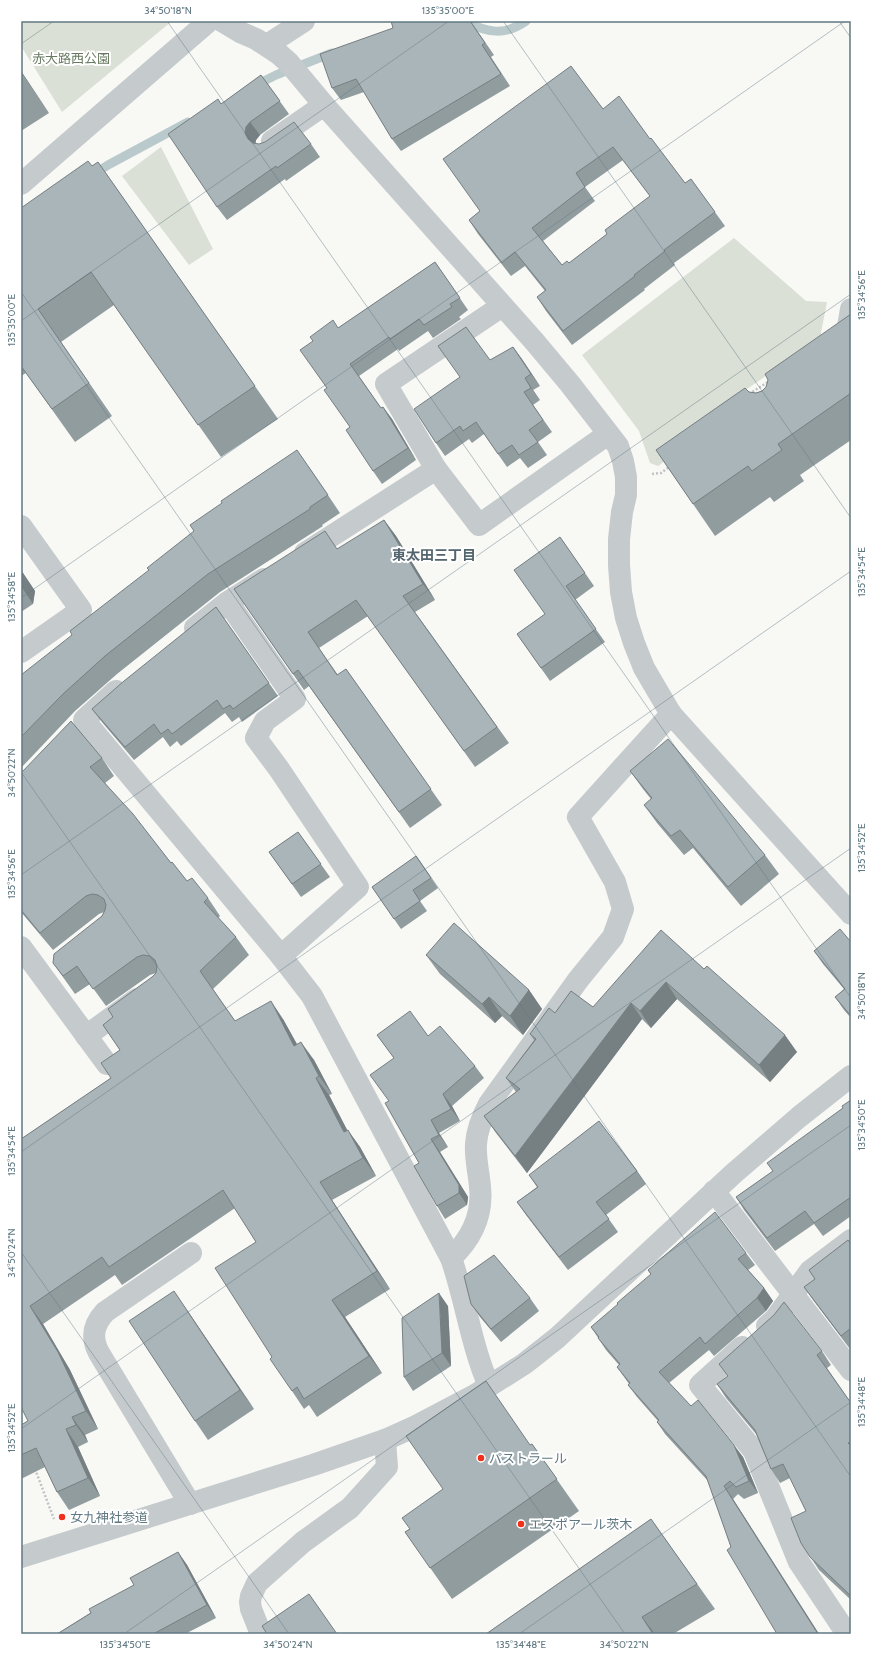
<svg xmlns="http://www.w3.org/2000/svg" width="872" height="1655" viewBox="0 0 872 1655" font-family="Cabin,'Noto Sans JP',sans-serif">
	<style>
		.green { fill: #dae0d5 }
		.lines { fill: none; stroke-linecap: round; stroke-linejoin: round }
		.stream { stroke: #bacacc; stroke-width: 9 }
		.path { stroke: #c0c3c5; stroke-width: 2.5; stroke-dasharray: 2 2; stroke-linecap: butt }
		.minor { stroke: #c5cacd; stroke-width: 22 }
		.wall { fill: #919c9f; fill-rule: evenodd }
		.shaded-wall { fill: #767f82 }
		.building { fill: #a9b5b9; stroke: #767f82; fill-rule: evenodd }
		.ticks { fill: none; stroke: #607882; stroke-width: 1; stroke-opacity: 0.45 }
		.poi-dot { fill: #f22f1a; stroke: #fff; stroke-width: 1.5 }
		.labels { text-anchor: middle; stroke-width: 4; stroke-linejoin: round; paint-order: stroke }
		.park-label { font-size: 13px; fill: #687a60; stroke: #fff }
		.poi-label { font-size: 13px; fill: #607882; stroke: #fff; text-anchor: start }
		.neighbourhood-label { font-size: 14px; font-weight: bold; fill: #53656d; stroke: #fff }
		.neatline { fill: none; stroke: #607882; stroke-width: 1.5 }
		.ticks-label { font-size: 10px; text-anchor: middle; fill: #607882 }
	</style>
	<rect width="100%" height="100%" fill="#f8f8f5"/>
	<!-- green -->
	<g class="green">
		<polygon points="21,21 172,21 62,112 21,46"/>
		<polygon points="161,147 213,249 189,265 122,176"/>
		<polygon points="734,238 806,301 827,302 820,338 740,394 738,411 658,466 650,463 639,431 582,355"/>
	</g>
	<g class="lines">
		<!-- stream -->
		<g class="stream">
			<path d="M465 21C487 33 505 36 526 21"/>
			<polyline points="256,85 276,75 332,53"/>
			<polyline points="92,175 108,165 188,122"/>
		</g>
		<!-- path -->
		<g class="path">
			<polyline points="749,394 768,382"/>
			<polyline points="652,474 661,473 669,467"/>
			<polyline points="35,1469 54,1519"/>
		</g>
		<!-- minor -->
		<g class="minor">
			<polyline points="222,21 242,33 256,39 279,54 289,63 324,105 534,341 570,384 618,446 623,461 626,477 626,495 622,512 619,539 619,565 621,592 626,618 634,643 644,668 671,714 851,914"/>
			<polyline points="267,45 304,21"/>
			<polyline points="272,141 324,105"/>
			<polyline points="21,184 209,21"/>
			<polyline points="845,344 851,309"/>
			<polyline points="436,469 479,525 608,434"/>
			<polyline points="21,526 81,610 21,652"/>
			<polyline points="305,553 436,469 386,384 502,306"/>
			<polyline points="228,602 295,699 265,721 256,738 279,769 358,887 281,956"/>
			<polyline points="195,628 228,602 264,579"/>
			<path d="M116 691 84 720 281 956 312 996 451 1258C466 1301 471 1345 489 1386"/>
			<polyline points="21,947 107,1064"/>
			<polyline points="86,1036 137,999"/>
			<polyline points="714,1191 851,1370"/>
			<path d="M451 1258C471 1239 483 1215 480 1187 479 1173 475 1159 476 1144 477 1130 482 1117 489 1104L578 980 613 937 623 909 615 882 578 817 671 714"/>
			<polyline points="767,1326 775,1319 810,1271 851,1240"/>
			<polyline points="742,1347 700,1385 754,1451 799,1562 847,1634"/>
			<path d="M190 1504 99 1353C91 1338 93 1325 105 1312L191 1253"/>
			<polyline points="21,1557 313,1465 385,1440 416,1426 475,1395 524,1364 557,1338 733,1174 799,1117 851,1076"/>
			<polyline points="261,1634 251,1609 250,1602 251,1596 257,1583 303,1542 350,1508 387,1467 385,1440"/>
		</g>
	</g>
	<!-- wall -->
	<g class="wall">
		<polygon points="391,21 476,21 472,23 494,55 491,57 510,86 401,151 392,139 364,92 341,100 332,88 393,28"/>
		<polygon points="21,71 49,113 21,131"/>
		<polygon points="261,75 289,114 260,135 256,140 255,144 311,144 320,157 286,181 285,179 227,220 217,207 221,104"/>
		<path d="M603 109 650 139 685 183 691 179 725 226 674 263 675 265 644 289 645 290 572 345 546 311 537 297 545 291 525 266 511 276 478 234 469 220ZM623 160 650 196 607 234 569 263 562 265 543 241 595 201 585 187Z"/>
		<polygon points="98,162 278,419 221,457 114,305 61,342 112,416 75,442 26,373 21,376 21,208 92,166"/>
		<polygon points="435,262 468,310 459,317 461,319 433,338 428,331 399,351 398,349 359,376 381,408 383,407 392,419 416,460 382,484 373,471 350,427 327,388 313,341 338,328"/>
		<polygon points="851,314 851,440 800,475 804,481 774,502 770,497 715,536 656,450 749,392 756,393 762,391"/>
		<polygon points="513,347 540,386 533,390 540,400 533,405 552,432 538,442 547,455 528,468 520,458 507,467 484,434 472,443 469,439 445,456 436,443 490,360"/>
		<polygon points="309,467 340,513 322,525 323,526 220,592 117,674 75,711 21,768 21,675"/>
		<polygon points="384,520 396,536 435,600 415,612 509,743 475,767 368,616 319,648 338,675 346,669 442,805 410,828 309,686 304,690 234,589 338,549"/>
		<polygon points="560,537 594,586 575,600 605,642 550,681 517,634 545,614"/>
		<polygon points="21,570 35,591 33,604 21,612"/>
		<polygon points="216,607 278,696 242,722 239,717 232,722 225,713 181,746 177,741 170,747 163,737 134,760 101,721 92,709"/>
		<polygon points="102,758 114,776 105,783 171,863 187,881 208,898 220,916 218,918 236,937 249,955 213,989 235,1021 283,1019 297,1044 314,1060 332,1094 329,1095 347,1130 360,1147 376,1176 332,1200 390,1289 345,1317 382,1373 317,1417 309,1405 304,1409 292,1391 272,1357 256,1242 235,1208 122,1285 115,1275 43,1324 70,1370 98,1429 85,1435 88,1442 78,1447 100,1496 69,1510 57,1492 45,1467 21,1479 21,1425 28,1421 21,1139 111,1078 120,1050 103,1025 113,1017 156,973 150,975 106,1006 90,984 75,994 53,963 102,916 104,912 99,914 53,950 21,912 21,773"/>
		<polygon points="630,771 765,855 779,874 741,906 693,848 684,855 657,823 644,805 651,799 643,789"/>
		<polygon points="298,832 330,877 301,897 269,852"/>
		<polygon points="416,856 438,888 420,901 427,911 401,929 372,887"/>
		<polygon points="851,942 851,1018 844,1010 835,997 844,989 823,964 814,951"/>
		<polygon points="426,955 529,990 542,1009 523,1035 502,1016 495,1023 440,974"/>
		<polygon points="704,969 797,1052 770,1082 677,999 651,1028 642,1019 527,1173 496,1133 484,1116 516,1092 506,1078 534,1040 530,1034 555,1013 593,1007"/>
		<polygon points="377,1035 428,1036 475,1066 484,1078 452,1106 460,1121 439,1133 448,1147 440,1152 468,1197 467,1205 445,1219 437,1206 419,1163 389,1101 394,1058"/>
		<polygon points="851,1100 851,1216 823,1236 814,1224 775,1251 744,1210 736,1197 773,1171 843,1108"/>
		<polygon points="637,1171 646,1184 606,1215 618,1232 568,1270 526,1215 517,1202 537,1187 529,1175"/>
		<polygon points="851,1244 851,1348 850,1349 813,1300 804,1287 815,1279 809,1270"/>
		<polygon points="746,1253 755,1265 748,1270 764,1288 773,1301 766,1311 714,1356 709,1350 669,1383 691,1406 743,1457 758,1493 744,1499 738,1494 733,1499 819,1634 777,1634 731,1547 708,1481 665,1434 657,1422 658,1421 637,1397 628,1385 629,1384 617,1367 619,1365 606,1350 591,1327 618,1305 651,1275 648,1270"/>
		<polygon points="530,1298 539,1311 501,1342 480,1317 471,1304"/>
		<polygon points="448,1306 451,1366 413,1391 404,1377"/>
		<polygon points="187,1310 254,1409 208,1440 195,1421"/>
		<polygon points="774,1315 822,1351 831,1365 827,1368 851,1403 851,1600 819,1570 801,1543 806,1511 790,1478 780,1483 771,1469 756,1434 726,1398 717,1384 728,1376"/>
		<polygon points="532,1444 579,1511 452,1599 405,1532"/>
		<polygon points="651,1519 715,1609 673,1634 486,1634"/>
		<polygon points="178,1552 187,1565 216,1618 185,1634 57,1634 134,1585"/>
	</g>
	<!-- shaded-wall -->
	<g class="shaded-wall">
		<polygon points="21,71 49,113 23,75 21,73"/>
		<polygon points="250,122 260,135 256,140 255,146 248,139 245,133 246,127"/>
		<polygon points="513,347 522,359 540,386 531,374"/>
		<polygon points="525,378 533,390 540,400 531,388"/>
		<polygon points="383,407 392,419 416,460 408,448"/>
		<polygon points="384,520 396,536 435,600 423,584"/>
		<polygon points="21,570 35,591 33,604 21,586"/>
		<polygon points="666,982 677,999 651,1028 640,1011"/>
		<polygon points="529,990 542,1009 523,1035 510,1016"/>
		<polygon points="489,997 502,1016 495,1023 482,1004"/>
		<polygon points="271,1001 283,1019 307,1063 294,1046"/>
		<polygon points="631,1003 642,1019 527,1173 515,1156"/>
		<polygon points="785,1035 797,1052 770,1082 759,1065"/>
		<polygon points="301,1042 314,1060 332,1094 319,1076"/>
		<polygon points="316,1078 329,1095 357,1149 344,1132"/>
		<polygon points="443,1094 452,1106 460,1121 451,1109"/>
		<polygon points="431,1120 439,1133 448,1147 439,1135"/>
		<polygon points="348,1130 360,1147 376,1176 363,1158"/>
		<polygon points="431,1139 440,1152 468,1197 467,1205 459,1193"/>
		<polygon points="320,1182 332,1200 390,1289 377,1271"/>
		<polygon points="764,1288 773,1301 766,1311 757,1298"/>
		<polygon points="174,1291 187,1310 254,1409 240,1390"/>
		<polygon points="439,1293 448,1306 451,1366 442,1353"/>
		<polygon points="332,1300 345,1317 382,1373 369,1356"/>
		<polygon points="30,1306 43,1324 70,1370 98,1429 86,1411"/>
		<polygon points="72,1417 85,1435 88,1442 76,1425"/>
		<polygon points="66,1429 78,1447 100,1496 88,1478"/>
		<polygon points="734,1445 743,1457 758,1493 749,1481"/>
		<polygon points="724,1486 733,1499 819,1634 818,1634"/>
		<polygon points="178,1552 187,1565 216,1618 207,1605"/>
		<polygon points="642,1617 655,1634 653,1634"/>
	</g>
	<!-- building -->
	<g class="building">
		<polygon points="391,21 470,21 485,43 482,45 501,74 392,139 356,79 332,88 320,54 393,28"/>
		<path d="M571 66 603 109 619 96 650 139 651 138 685 183 691 179 715 212 664 250 665 251 634 275 635 276 563 331 537 297 546 290 515 252 502 263 469 220 480 211 443 159ZM613 147 650 196 605 230 607 234 569 263 567 261 562 265 532 228 585 187 576 173Z"/>
		<polygon points="261,75 280,101 250,122 246,127 245,133 248,139 253,143 259,144 265,142 294,122 311,144 277,168 276,166 217,207 168,134 218,99 221,104"/>
		<polygon points="88,161 92,166 98,162 255,386 198,425 91,272 38,309 89,383 52,409 21,366 21,208"/>
		<polygon points="435,262 460,298 450,304 452,307 424,325 419,319 390,339 389,337 350,364 381,408 383,407 408,448 373,471 346,430 350,427 324,390 327,388 300,350 313,341 310,337 333,320 338,328"/>
		<polygon points="851,314 851,393 778,444 782,450 752,471 748,466 693,504 656,450 745,388 749,392 756,393 762,391 766,387 768,380 765,374"/>
		<polygon points="466,327 490,360 513,347 531,374 525,378 531,388 524,392 543,420 529,430 538,442 519,455 512,445 498,454 476,422 463,431 460,426 436,443 414,409 460,377 438,346"/>
		<polygon points="297,450 328,495 310,507 310,509 208,574 105,656 63,694 21,737 21,675 72,635 70,631 149,570 147,568 194,531 190,525 222,503 221,501"/>
		<polygon points="384,520 423,584 403,596 497,727 464,751 356,600 308,632 337,675 346,669 431,789 399,812 298,670 293,674 234,589 325,531 337,549"/>
		<polygon points="560,537 585,573 566,586 596,629 541,668 517,634 545,614 514,570"/>
		<polygon points="216,607 269,683 233,709 230,705 223,709 217,700 172,734 168,729 161,734 154,724 125,747 92,709 124,681"/>
		<polygon points="71,721 102,758 90,767 133,814 171,863 172,862 187,881 192,878 208,898 204,902 236,937 200,971 235,1021 271,1001 294,1046 301,1042 319,1076 316,1078 344,1132 348,1130 363,1158 320,1182 377,1271 332,1300 369,1356 304,1399 297,1387 292,1391 270,1359 272,1357 215,1268 256,1242 223,1190 109,1267 102,1257 30,1306 58,1352 86,1411 72,1417 76,1425 66,1429 88,1478 57,1492 36,1448 21,1455 21,1425 28,1421 21,1407 21,1139 111,1078 101,1063 120,1050 103,1025 113,1017 108,1009 152,977 156,973 157,966 155,960 150,956 143,955 137,957 93,989 77,966 63,976 53,963 54,954 102,916 105,910 106,905 104,899 98,895 92,894 86,896 40,933 21,910 21,773"/>
		<polygon points="668,739 765,855 728,887 680,830 671,836 644,805 652,798 630,771"/>
		<polygon points="298,832 321,864 292,884 269,852"/>
		<polygon points="416,856 431,878 413,890 420,901 394,919 372,887"/>
		<polygon points="454,923 529,990 510,1016 489,997 482,1004 426,955"/>
		<polygon points="840,929 851,942 851,1016 835,997 845,989 814,951"/>
		<polygon points="661,930 704,969 707,966 785,1035 759,1065 666,982 640,1011 631,1003 515,1156 484,1116 520,1089 506,1078 536,1039 530,1034 549,1008 555,1013 571,991 593,1007"/>
		<polygon points="410,1011 428,1036 440,1026 475,1066 443,1094 451,1109 431,1120 439,1135 431,1139 459,1185 459,1193 437,1206 414,1166 419,1163 385,1103 389,1101 370,1075 394,1058 377,1035"/>
		<polygon points="851,1100 851,1197 814,1223 805,1211 767,1238 736,1197 773,1171 767,1163 843,1108 842,1106"/>
		<polygon points="599,1121 637,1171 596,1202 609,1219 559,1257 517,1202 538,1187 529,1175"/>
		<polygon points="715,1212 746,1253 738,1259 764,1288 757,1298 705,1344 700,1337 659,1372 691,1406 698,1400 734,1445 749,1481 736,1487 730,1481 724,1486 818,1634 777,1634 727,1550 731,1547 706,1476 657,1422 659,1420 628,1385 630,1383 617,1367 620,1364 598,1338 599,1337 591,1327 618,1304 617,1303 651,1274 648,1270"/>
		<polygon points="848,1240 851,1244 851,1328 841,1336 804,1287 815,1279 809,1270"/>
		<polygon points="494,1255 530,1298 491,1329 471,1304 464,1276"/>
		<polygon points="174,1291 240,1390 195,1421 129,1321"/>
		<polygon points="439,1293 442,1353 404,1377 402,1318"/>
		<polygon points="784,1302 822,1351 817,1355 851,1403 851,1412 850,1413 851,1414 851,1442 848,1443 851,1446 851,1596 810,1557 801,1543 791,1518 806,1511 783,1464 771,1469 755,1430 717,1384 728,1376 719,1364 774,1315"/>
		<polygon points="486,1381 530,1445 532,1444 557,1479 430,1568 405,1532 410,1529 402,1518 443,1489 406,1436"/>
		<polygon points="651,1519 697,1584 642,1617 653,1634 486,1634"/>
		<polygon points="178,1552 207,1605 155,1633 156,1634 57,1634 91,1613 89,1609 134,1585 130,1578"/>
		<polygon points="309,1594 337,1634 267,1634 262,1626"/>
	</g>
	<!-- ticks -->
	<path class="ticks" d="M167 21 851 998M503 21 851 518M839 21 851 38M21 44 54 21M21 292 851 1477M21 321 449 21M21 598 845 21M21 772 625 1634M21 875 851 294M21 1152 851 571M21 1252 289 1634M21 1429 851 848M124 1634 851 1125M519 1634 851 1402"/>
	<!-- markers -->
	<g class="poi-dot">
		<circle cx="481" cy="1458" r="4"/>
		<circle cx="62" cy="1517" r="4"/>
		<circle cx="521" cy="1524" r="4"/>
	</g>
	<g class="labels">
		<!-- park labels -->
		<g class="park-label">
			<text x="71" y="63">赤大路西公園</text>
		</g>
		<!-- poi labels -->
		<g class="poi-label">
			<text x="489" y="1463">パストラール</text>
			<text x="70" y="1522">女九神社参道</text>
			<text x="529" y="1529">エスポアール茨木</text>
		</g>
		<!-- neighbourhood labels -->
		<g class="neighbourhood-label">
			<text x="434" y="560">東太田三丁目</text>
		</g>
	</g>
	<!-- border -->
	<rect width="872" height="1655" fill="none" stroke="#ffffff" stroke-width="44"/>
	<rect x="22" y="22" width="828" height="1611" class="neatline"/>
	<g class="ticks-label">
		<text x="168" y="14">34°50'18"N</text>
		<text x="448" y="14">135°35'00"E</text>
		<text transform="translate(861 295) rotate(-90)" y="4">135°34'56"E</text>
		<text transform="translate(11 320) rotate(-90)" y="4">135°35'00"E</text>
		<text transform="translate(861 572) rotate(-90)" y="4">135°34'54"E</text>
		<text transform="translate(11 597) rotate(-90)" y="4">135°34'58"E</text>
		<text transform="translate(11 773) rotate(-90)" y="4">34°50'22"N</text>
		<text transform="translate(861 848) rotate(-90)" y="4">135°34'52"E</text>
		<text transform="translate(11 874) rotate(-90)" y="4">135°34'56"E</text>
		<text transform="translate(861 996) rotate(-90)" y="4">34°50'18"N</text>
		<text transform="translate(861 1125) rotate(-90)" y="4">135°34'50"E</text>
		<text transform="translate(11 1151) rotate(-90)" y="4">135°34'54"E</text>
		<text transform="translate(11 1253) rotate(-90)" y="4">34°50'24"N</text>
		<text transform="translate(861 1402) rotate(-90)" y="4">135°34'48"E</text>
		<text transform="translate(11 1428) rotate(-90)" y="4">135°34'52"E</text>
		<text x="125" y="1648">135°34'50"E</text>
		<text x="288" y="1648">34°50'24"N</text>
		<text x="521" y="1648">135°34'48"E</text>
		<text x="624" y="1648">34°50'22"N</text>
	</g>
</svg>
